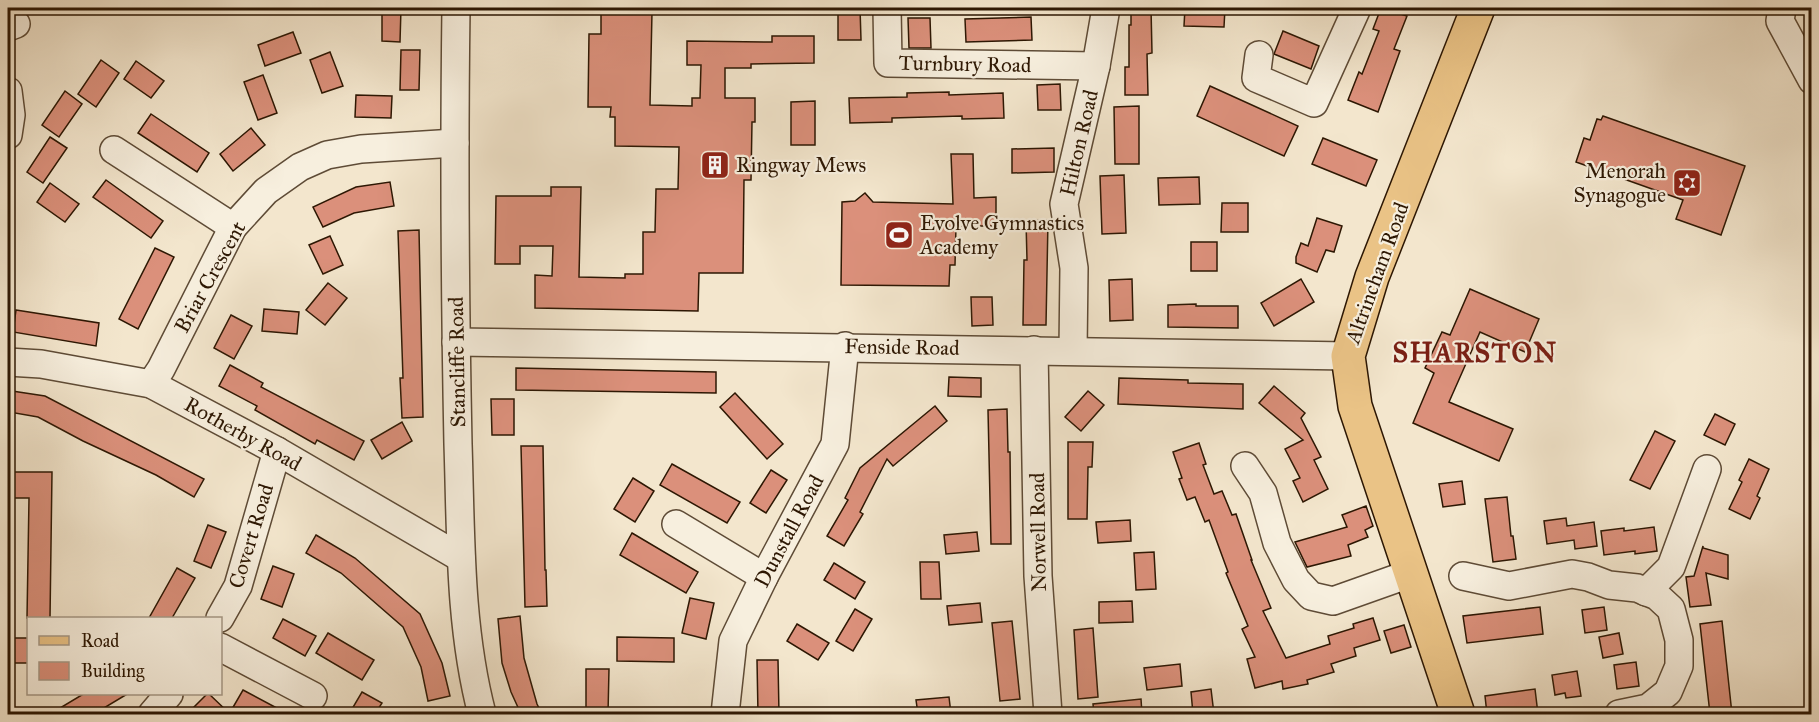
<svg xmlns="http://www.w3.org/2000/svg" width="1819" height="722" viewBox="0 0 1819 722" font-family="'IM FELL Great Primer',serif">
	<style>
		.building { fill: #db907b; stroke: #2d1703; stroke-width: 1.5 }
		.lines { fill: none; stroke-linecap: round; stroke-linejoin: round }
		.minor-casing { stroke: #5e4b36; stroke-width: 30 }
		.major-casing { stroke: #2d1703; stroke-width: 36 }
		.minor { stroke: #f7efde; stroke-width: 27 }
		.major { stroke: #eac386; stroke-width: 33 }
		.labels { text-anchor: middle; stroke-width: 4.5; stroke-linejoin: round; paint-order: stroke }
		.street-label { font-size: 21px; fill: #2d1703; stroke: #f7efde }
		.poi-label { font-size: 21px; fill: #2d1703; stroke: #f7efde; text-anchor: start }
		.district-label { font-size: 27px; font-weight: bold; letter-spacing: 1.5px; fill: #7a1f14; stroke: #f7efde }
	</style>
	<rect width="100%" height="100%" fill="#f3e6cd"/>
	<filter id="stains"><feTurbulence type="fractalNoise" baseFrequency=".00333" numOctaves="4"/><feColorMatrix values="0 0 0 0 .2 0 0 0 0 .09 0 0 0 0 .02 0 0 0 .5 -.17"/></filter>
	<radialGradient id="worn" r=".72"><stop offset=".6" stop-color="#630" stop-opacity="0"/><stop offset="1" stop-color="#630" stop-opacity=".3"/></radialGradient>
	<!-- building -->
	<g class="building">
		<polygon points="382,8 401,8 400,42 382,41"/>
		<polygon points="838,8 860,8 861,40 838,40"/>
		<polygon points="1131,8 1151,8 1152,53 1147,54 1148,95 1125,95 1125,67 1129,67 1129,25 1131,25"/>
		<polygon points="1185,8 1225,8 1224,27 1184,26"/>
		<polygon points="1381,8 1407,16 1394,49 1400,51 1378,112 1348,100 1359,72 1362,74 1379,31 1373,29"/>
		<polygon points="601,11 652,12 650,105 692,106 692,98 700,98 701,65 687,65 687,41 772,42 772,36 814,36 814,63 751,64 751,68 725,68 725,98 755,98 755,122 752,122 751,180 744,180 743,273 699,273 698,311 535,308 535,275 552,276 553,246 520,246 520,264 495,264 496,196 551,196 551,187 581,187 579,277 625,278 625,274 643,274 643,232 655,232 656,189 678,189 679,147 615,146 615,117 610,117 611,107 588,107 589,34 601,34"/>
		<polygon points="1031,17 1032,40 966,42 965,19"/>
		<polygon points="908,18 930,18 931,48 909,48"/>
		<polygon points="1283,31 1319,46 1311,69 1274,54"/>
		<polygon points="293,32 301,53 265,66 258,45"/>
		<polygon points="401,50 420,50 419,90 400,90"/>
		<polygon points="330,52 343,86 322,93 310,60"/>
		<polygon points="101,60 119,73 96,107 78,94"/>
		<polygon points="136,61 164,81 151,98 124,79"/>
		<polygon points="263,75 277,113 258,120 244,82"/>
		<polygon points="1060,84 1061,110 1038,110 1037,85"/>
		<polygon points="1210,86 1298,126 1284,156 1197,116"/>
		<polygon points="65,91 82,104 59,137 42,125"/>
		<polygon points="949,92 949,95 1003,93 1004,118 962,119 962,116 892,118 892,122 850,123 849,98 907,97 907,93"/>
		<polygon points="356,95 392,96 391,118 355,117"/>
		<polygon points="815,101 815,145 791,145 791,102"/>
		<polygon points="1139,106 1139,164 1115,164 1114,107"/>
		<polygon points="151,114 209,153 197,172 138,133"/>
		<polygon points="1603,116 1745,166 1721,235 1676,219 1683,200 1576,162 1584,138 1590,140 1597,119 1601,120"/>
		<polygon points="251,128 265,145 233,171 220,154"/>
		<polygon points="50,137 67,148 43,183 27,172"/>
		<polygon points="1323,138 1377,160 1366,186 1312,164"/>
		<polygon points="1054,148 1054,172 1012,173 1012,149"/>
		<polygon points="951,154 973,154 974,198 996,197 996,226 956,226 955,265 950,265 949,286 841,285 842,202 855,201 865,193 873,202 953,204"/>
		<polygon points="1124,175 1126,233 1102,234 1100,176"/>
		<polygon points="1199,177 1200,204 1159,205 1158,178"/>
		<polygon points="106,180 163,221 151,238 93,197"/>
		<polygon points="390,182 394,206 354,213 323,227 313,207 356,187"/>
		<polygon points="50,183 79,204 65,222 37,202"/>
		<polygon points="1222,203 1248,203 1248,232 1221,232"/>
		<polygon points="1317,218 1342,226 1334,252 1326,250 1317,272 1296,263 1296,257 1301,243 1308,246"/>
		<polygon points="1048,220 1046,325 1023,325 1024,260 1027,260 1026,221"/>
		<polygon points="419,230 423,417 402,418 400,378 403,378 398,231"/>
		<polygon points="330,236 343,265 323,274 309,245"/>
		<rect x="1191" y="242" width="26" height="29"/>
		<polygon points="155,248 174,257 138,329 119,319"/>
		<polygon points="1132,279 1133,320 1110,321 1109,280"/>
		<polygon points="1301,279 1314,302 1274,326 1261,303"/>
		<polygon points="328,283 347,298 325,325 306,310"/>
		<polygon points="1470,289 1539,319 1525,352 1480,332 1449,402 1513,429 1499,461 1413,423 1434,373 1425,368 1442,332 1450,335"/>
		<polygon points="971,297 992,297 993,325 972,326"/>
		<polygon points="1196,304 1196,306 1238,306 1238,328 1168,327 1168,305"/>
		<polygon points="264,309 299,312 297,334 262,331"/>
		<polygon points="16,310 99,323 96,346 13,332"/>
		<polygon points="231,315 252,326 234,359 214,348"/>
		<polygon points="230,365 263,383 261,387 364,441 354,460 317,440 315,444 255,410 257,406 219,386"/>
		<polygon points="516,368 716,372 716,393 516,390"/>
		<polygon points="949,377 981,378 981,397 948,396"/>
		<polygon points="1119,378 1188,380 1188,383 1243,384 1243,409 1118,404"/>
		<polygon points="1274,386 1305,413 1301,418 1321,457 1314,460 1328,489 1303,502 1293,481 1300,478 1285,449 1303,440 1259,403"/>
		<polygon points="12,391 45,396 204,479 194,497 156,475 83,441 38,417 9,412"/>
		<polygon points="1088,391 1104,405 1081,431 1065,417"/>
		<polygon points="735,393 783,444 767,459 720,407"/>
		<polygon points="491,399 514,399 514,435 492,435"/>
		<polygon points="935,406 947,421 893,466 887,459 860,512 863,514 844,546 827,536 848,500 845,498 860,468"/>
		<polygon points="1007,409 1008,452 1010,452 1011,544 991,544 988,410"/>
		<polygon points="1715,414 1735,424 1725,445 1704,435"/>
		<polygon points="402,422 412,441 382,459 371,440"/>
		<polygon points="1655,431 1675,441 1650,489 1630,480"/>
		<polygon points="1068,442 1093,442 1092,467 1088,467 1087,519 1068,519"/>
		<polygon points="1199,443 1206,464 1203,465 1214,494 1222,491 1232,515 1236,514 1252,560 1251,560 1271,608 1263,611 1286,658 1330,644 1328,636 1354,628 1353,624 1373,618 1380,640 1354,648 1356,656 1331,664 1334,672 1307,680 1308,684 1283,689 1282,681 1255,688 1247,659 1255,657 1242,629 1248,626 1226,573 1228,572 1209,520 1205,522 1195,497 1187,500 1179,479 1182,478 1173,452"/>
		<polygon points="521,446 543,446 545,570 546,570 547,606 525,607"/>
		<polygon points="1749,459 1769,469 1757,496 1760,498 1750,519 1729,509 1742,482 1739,480"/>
		<polygon points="672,464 740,502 727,523 660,485"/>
		<polygon points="771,470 787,480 766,513 750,503"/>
		<polygon points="8,472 52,472 50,618 27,618 29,498 8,498"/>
		<polygon points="633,478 654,491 635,522 614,509"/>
		<polygon points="1462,481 1465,504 1443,507 1439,484"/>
		<polygon points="1507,497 1511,536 1513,536 1516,559 1493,562 1485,499"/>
		<polygon points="1366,506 1373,526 1365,530 1368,537 1348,545 1351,556 1307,567 1295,542 1347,527 1342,515"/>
		<polygon points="1566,518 1567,526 1594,522 1597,546 1575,549 1574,540 1547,544 1544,521"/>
		<polygon points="1130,520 1131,541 1098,543 1096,522"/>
		<polygon points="208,525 226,532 211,568 194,561"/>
		<polygon points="1654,527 1657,551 1635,554 1635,551 1604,555 1601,531 1624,528 1624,531"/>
		<polygon points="977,532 979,551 946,554 944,535"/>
		<polygon points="632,533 698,572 686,593 620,555"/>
		<polygon points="316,535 355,558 420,614 442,663 450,696 428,701 421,667 403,627 341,573 306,553"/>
		<polygon points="1703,546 1703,548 1728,555 1728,579 1706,573 1711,605 1690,607 1686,577 1694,576"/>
		<polygon points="1154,552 1156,589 1136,590 1134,553"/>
		<polygon points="920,562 939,562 941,599 921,599"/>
		<polygon points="834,563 865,582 855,599 824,580"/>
		<polygon points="273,566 294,574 282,607 261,599"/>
		<polygon points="177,568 195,578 172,618 149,618"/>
		<polygon points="690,598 714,603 706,639 682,633"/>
		<polygon points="1132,601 1133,622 1099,623 1099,602"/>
		<polygon points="980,603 982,622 949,625 947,606"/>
		<polygon points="1540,607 1543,634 1467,643 1463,616"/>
		<polygon points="1604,607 1607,630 1585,633 1582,610"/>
		<polygon points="855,609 872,619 853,651 836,641"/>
		<polygon points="520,616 524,658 537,704 542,714 521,714 511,692 502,663 498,619"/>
		<polygon points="283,619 316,636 305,656 273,638"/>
		<polygon points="1012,621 1020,699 1000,701 992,623"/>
		<polygon points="1722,621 1732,714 1710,714 1700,624"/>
		<polygon points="797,624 829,643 818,660 787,641"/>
		<polygon points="1404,625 1411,647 1391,653 1384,631"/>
		<polygon points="1093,628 1098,697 1078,699 1074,630"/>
		<polygon points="328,633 374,660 362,680 316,653"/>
		<polygon points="1619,633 1623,654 1603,658 1599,637"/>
		<polygon points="617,637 674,638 674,662 617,661"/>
		<rect x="8" y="638" width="20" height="25"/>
		<polygon points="757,660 778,660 779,714 758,714"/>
		<polygon points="1636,662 1639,686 1617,689 1614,665"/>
		<polygon points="1180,664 1182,686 1147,690 1144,668"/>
		<polygon points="586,669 609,669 608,714 586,714"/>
		<polygon points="1577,671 1581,696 1566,698 1565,693 1555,695 1552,675"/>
		<polygon points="1211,689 1214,714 1193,714 1191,692"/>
		<polygon points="1535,689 1538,714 1487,714 1485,696"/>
		<polygon points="243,690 288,714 242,714 232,709"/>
		<polygon points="362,692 382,703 375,714 349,714"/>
		<polygon points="85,693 129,693 94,714 50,714"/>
		<polygon points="208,693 230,714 187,714"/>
		<polygon points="949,697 951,714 918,714 916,700"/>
		<polygon points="1141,699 1142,714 1094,714 1093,704"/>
	</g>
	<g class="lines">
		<!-- minor casing -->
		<g class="minor-casing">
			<g id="minor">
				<path d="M456 8C454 153 455 298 458 444 461 534 459 626 482 714"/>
				<polyline points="887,8 888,63 1096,66"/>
				<polyline points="1782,8 1780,21 1812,80"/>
				<polyline points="8,27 16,24"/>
				<polyline points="1259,55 1256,78 1314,103 1357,8"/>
				<polyline points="8,91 11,115 8,135"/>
				<polyline points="114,150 233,227"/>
				<polyline points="456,342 1348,356"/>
				<polyline points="1034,350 1038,576 1048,714"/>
				<polyline points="1073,351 1074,268 1064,204 1096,66 1106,8"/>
				<polyline points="8,362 41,364 151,384 277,451 461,558"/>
				<polyline points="151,384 161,369 233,227 266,191 300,167 327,155 361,149 455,143"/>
				<polyline points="1245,466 1263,493 1277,543 1296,580 1311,596 1333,601 1412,573"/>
				<polyline points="676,524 764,577"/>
				<polyline points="1463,576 1509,586 1572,574 1588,577 1609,585 1637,588 1657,596 1671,609 1679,640 1679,666 1668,692 1648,708 1619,714"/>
				<polyline points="1646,592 1671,567 1707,469"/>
				<polyline points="220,618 238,586 277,451"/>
				<polyline points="220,647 313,696"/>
				<polyline points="152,714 169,694"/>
				<polyline points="725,714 733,641 764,577 835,444 845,346"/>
			</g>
		</g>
		<!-- major casing -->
		<g class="major-casing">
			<polyline id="major" points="1458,714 1355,406 1348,356 1372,277 1478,8"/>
		</g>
		<!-- minor -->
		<use href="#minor" class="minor"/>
		<!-- major -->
		<use href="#major" class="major"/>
	</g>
	<!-- icons -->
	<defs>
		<g id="building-square" transform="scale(1.5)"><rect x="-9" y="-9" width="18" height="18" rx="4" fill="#8f2418" stroke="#f7efde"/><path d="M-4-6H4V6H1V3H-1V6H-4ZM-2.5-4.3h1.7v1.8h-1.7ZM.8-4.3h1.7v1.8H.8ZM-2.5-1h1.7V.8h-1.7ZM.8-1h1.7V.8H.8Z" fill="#fff"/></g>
		<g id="synagogue-square" transform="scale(1.5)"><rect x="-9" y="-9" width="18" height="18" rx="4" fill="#8f2418" stroke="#f7efde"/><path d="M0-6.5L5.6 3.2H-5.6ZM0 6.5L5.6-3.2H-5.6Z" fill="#fff"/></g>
		<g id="stadium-square" transform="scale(1.5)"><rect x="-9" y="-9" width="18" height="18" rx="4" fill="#8f2418" stroke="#f7efde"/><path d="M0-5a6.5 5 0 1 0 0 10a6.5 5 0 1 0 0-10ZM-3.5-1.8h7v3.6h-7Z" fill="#fff"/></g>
	</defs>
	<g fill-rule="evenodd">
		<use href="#building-square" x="715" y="165"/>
		<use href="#synagogue-square" x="1687" y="183"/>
		<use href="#stadium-square" x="899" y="235"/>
	</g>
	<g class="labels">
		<!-- street labels -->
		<g class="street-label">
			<text transform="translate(965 64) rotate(1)" y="7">Turnbury Road</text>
			<text transform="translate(1079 143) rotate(-77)" y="7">Hilton Road</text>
			<text transform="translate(1377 273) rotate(-70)" y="7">Altrincham Road</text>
			<text transform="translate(210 277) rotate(-61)" y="7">Briar Crescent</text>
			<text transform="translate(902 347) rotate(1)" y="7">Fenside Road</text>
			<text transform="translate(457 362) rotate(-91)" y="7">Stancliffe Road</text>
			<text transform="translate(243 434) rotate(29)" y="7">Rotherby Road</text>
			<text transform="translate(789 531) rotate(-62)" y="7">Dunstall Road</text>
			<text transform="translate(1038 532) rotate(-91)" y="7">Norwell Road</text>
			<text transform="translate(251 536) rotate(-73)" y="7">Covert Road</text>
		</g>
		<!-- poi labels -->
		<g class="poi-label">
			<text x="736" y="172">Ringway Mews</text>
			<text x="1666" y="178" text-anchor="end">Menorah<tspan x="1666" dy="24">Synagogue</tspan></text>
			<text x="920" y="230">Evolve Gymnastics<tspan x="920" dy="24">Academy</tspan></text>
		</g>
		<!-- district labels -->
		<g class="district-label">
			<text x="1475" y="362">SHARSTON</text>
		</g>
	</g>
	<!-- margin -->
	<rect width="1819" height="722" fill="none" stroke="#f3e6cd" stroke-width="30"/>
	<rect x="9" y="9" width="1801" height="704" fill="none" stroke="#2d1703" stroke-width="3"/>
	<rect x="15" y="15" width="1789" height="692" fill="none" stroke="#2d1703" stroke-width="1.5"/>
	<!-- legend -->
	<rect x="27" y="617" width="195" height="78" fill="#f7efde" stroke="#a69986" stroke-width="1.5"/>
	<rect x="39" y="636" width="30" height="9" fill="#eac386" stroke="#a69986" stroke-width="1.5"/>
	<text x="81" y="647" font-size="18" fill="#2d1703">Road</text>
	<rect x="39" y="662" width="30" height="18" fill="#db907b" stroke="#a69986" stroke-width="1.5"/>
	<text x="81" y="677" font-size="18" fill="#2d1703">Building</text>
	<rect width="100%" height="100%" filter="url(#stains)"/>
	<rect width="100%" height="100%" fill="url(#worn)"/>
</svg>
